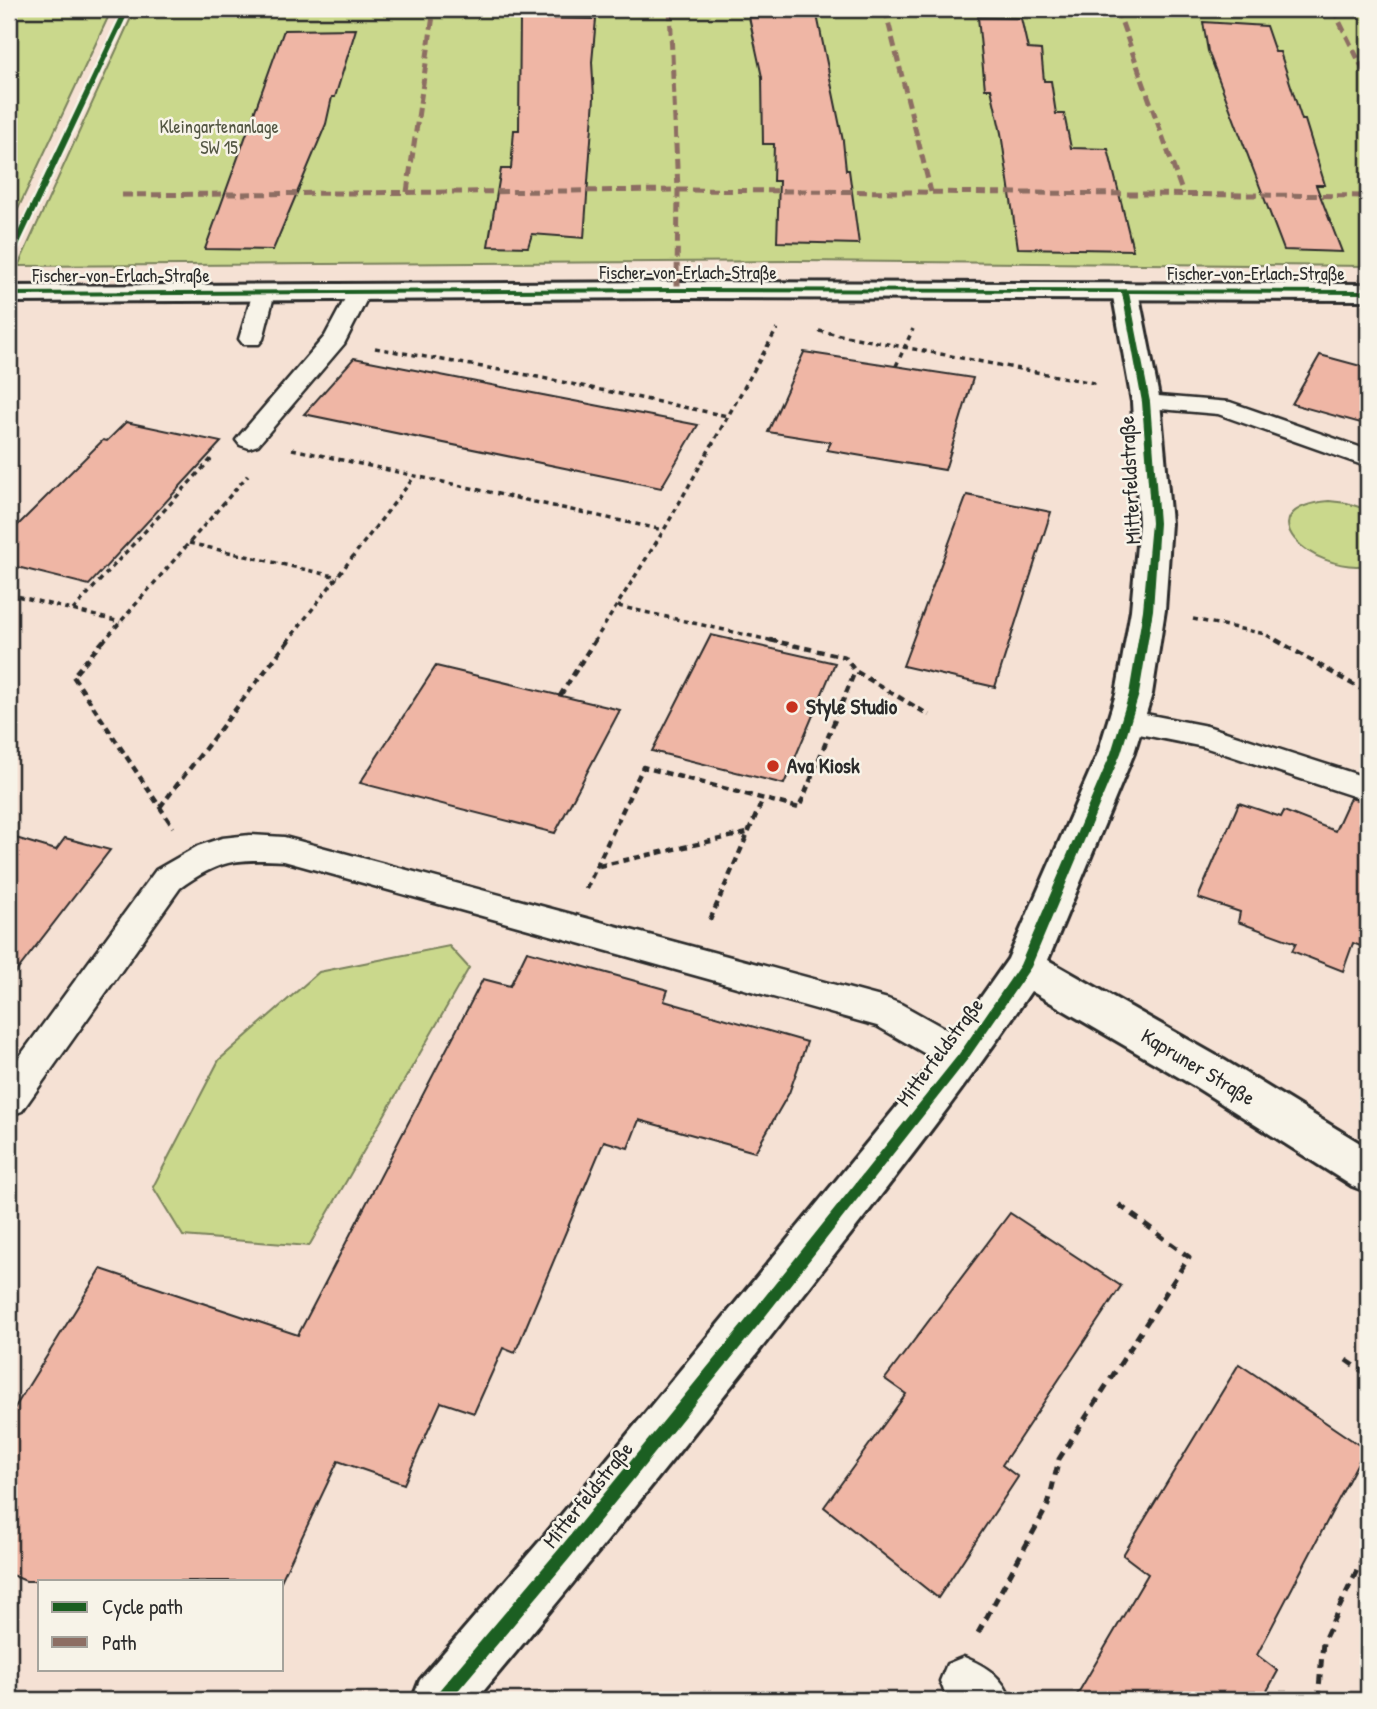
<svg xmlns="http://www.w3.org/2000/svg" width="1377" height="1709" viewBox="0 0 1377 1709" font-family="'Patrick Hand',sans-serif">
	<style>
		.green { fill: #cad88c; stroke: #7a825c; stroke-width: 2 }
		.building { fill: #efb6a5; stroke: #2b2b2b; stroke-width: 2 }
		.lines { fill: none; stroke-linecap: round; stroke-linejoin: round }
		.lane-casing { stroke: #2b2b2b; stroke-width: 5 }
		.street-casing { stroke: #2b2b2b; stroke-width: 6 }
		.secondary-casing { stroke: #2b2b2b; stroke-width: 6 }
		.path-far2 { stroke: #2b2b2b; stroke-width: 3.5; stroke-dasharray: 5 4.5; stroke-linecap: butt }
		.path-far1 { stroke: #2b2b2b; stroke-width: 4.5; stroke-dasharray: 7 5; stroke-linecap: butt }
		.path { stroke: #2b2b2b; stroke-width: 5; stroke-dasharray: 9 7; stroke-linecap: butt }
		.lane { fill: #f7f3e8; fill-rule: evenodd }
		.street { fill: #f7f3e8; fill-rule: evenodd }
		.secondary { fill: #f7f3e8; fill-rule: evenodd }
		.quiet-far1 { stroke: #8d6e63; stroke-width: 5; stroke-dasharray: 10 5; stroke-linecap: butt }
		.quiet { stroke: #8d6e63; stroke-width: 7; stroke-dasharray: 14 7; stroke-linecap: butt }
		.cycleway-casing { stroke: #f7f3e8; stroke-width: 5 }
		.cycleway { fill: #1b5e20; fill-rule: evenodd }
		.poi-dot { fill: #c8321e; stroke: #f7f3e8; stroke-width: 2.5 }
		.labels { text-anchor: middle; stroke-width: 5; stroke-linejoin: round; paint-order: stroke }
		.far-park-label { font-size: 18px; fill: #535643; stroke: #f7f3e8 }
		.far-street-label { font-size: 18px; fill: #2b2b2b; stroke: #f7f3e8 }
		.street-label { font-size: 21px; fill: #2b2b2b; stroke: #f7f3e8 }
		.poi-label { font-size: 21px; font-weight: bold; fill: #2b2b2b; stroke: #f7f3e8; text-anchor: start }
	</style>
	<rect width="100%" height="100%" fill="#f5e1d4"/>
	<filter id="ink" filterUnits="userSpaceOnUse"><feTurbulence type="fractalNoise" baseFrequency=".0143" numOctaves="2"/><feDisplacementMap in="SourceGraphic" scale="14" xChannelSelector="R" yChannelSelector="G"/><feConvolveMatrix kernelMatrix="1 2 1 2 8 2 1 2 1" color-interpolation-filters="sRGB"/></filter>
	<g filter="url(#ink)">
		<!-- green -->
		<g class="green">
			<polygon points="9,9 112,9 9,228"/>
			<polygon points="135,9 1368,9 1368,266 796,261 18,266"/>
			<path d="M1329 501 1347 503 1368 510V565C1311 574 1243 509 1329 501Z"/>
			<polygon points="449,946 469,968 309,1246 183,1236 153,1187 219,1060 319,972"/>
		</g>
		<!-- building -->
		<g class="building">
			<polygon points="817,15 843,141 846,170 849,170 859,244 777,242 779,181 773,181 774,144 763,144 762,77 749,17"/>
			<polygon points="978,17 1021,18 1028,49 1041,50 1044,81 1051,81 1056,114 1064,114 1071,148 1108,149 1133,250 1018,248 1001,133 991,89 985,89"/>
			<polygon points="520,18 596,19 592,62 594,98 584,238 532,234 528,247 488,246 501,169 511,169 514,130 519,130"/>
			<polygon points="1203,22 1266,26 1275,52 1280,52 1302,120 1305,120 1325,185 1316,185 1342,252 1284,250 1208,51"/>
			<polygon points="356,29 335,97 332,97 326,124 273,250 205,249 284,30"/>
			<polygon points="804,352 973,378 945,470 827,450 831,442 768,432"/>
			<polygon points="1320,355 1368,368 1368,425 1292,404"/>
			<polygon points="354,358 517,390 698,425 661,488 304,414"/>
			<polygon points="126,422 221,442 89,585 9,565 9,534 103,440 107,441"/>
			<polygon points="967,495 1051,512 995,687 903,666"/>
			<polygon points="711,635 835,663 784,784 652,751"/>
			<polygon points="436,666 620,710 555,833 360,783"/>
			<polygon points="1350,798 1368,803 1368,949 1353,943 1343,971 1292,951 1296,943 1238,922 1240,912 1198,898 1239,803 1281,817 1284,811 1335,831"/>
			<polygon points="9,836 56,850 65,838 110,850 9,981"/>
			<polygon points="527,951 668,990 664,1001 807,1042 789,1093 755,1152 639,1120 628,1148 604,1141 515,1353 503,1348 474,1413 441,1402 404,1484 338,1461 281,1581 26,1581 9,1574 9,1417 101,1269 298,1335 483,979 510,986"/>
			<polygon points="1010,1213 1121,1286 1002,1465 1018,1477 938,1598 824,1507 906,1394 885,1379"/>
			<polygon points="1239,1364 1365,1449 1257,1655 1278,1671 1262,1700 1074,1700 1148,1574 1123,1555"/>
		</g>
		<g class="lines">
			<!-- lane casing -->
			<g class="lane-casing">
				<g id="lane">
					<polygon points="264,285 272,287 275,292 263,339 259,344 243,344 239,339 253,292 256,287"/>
					<polygon points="359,286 367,288 370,293 344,344 258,445 249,448 240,445 236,440 240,435 325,336 348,293 351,288"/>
					<polygon points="1146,395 1230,402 1368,450 1368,467 1218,414 1137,407 1134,402 1137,397"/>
					<polygon points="1125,710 1207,726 1368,778 1368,801 1204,747 1114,729 1110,721 1114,713"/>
					<path d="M250 835 284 837 888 999 901 1004 976 1046 981 1057 976 1068 963 1073 950 1068 877 1026 284 861C236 858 219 860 180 888L22 1111 9 1116V1071L156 870 198 846 222 838Z"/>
					<path d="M964 1657C986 1666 1003 1677 1011 1700L947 1698 940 1681 947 1664Z"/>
				</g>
			</g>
			<!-- street casing -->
			<g class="street-casing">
				<path id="street" d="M1125 283 1134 285 1138 291 1160 402 1171 523 1165 610 1152 694 1134 753 1048 960 1224 1060 1368 1148V1192L1352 1186 1194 1086 1031 991C967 1086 896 1176 825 1267 711 1413 595 1558 476 1700H412L420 1680 545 1535 948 1044 1008 959 1098 753 1116 694 1131 610 1139 523 1132 402 1112 291 1116 285Z"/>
			</g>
			<!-- secondary casing -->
			<g class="secondary-casing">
				<polygon id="secondary" points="677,282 1368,284 1368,300 677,298 9,302 9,286"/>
			</g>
			<!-- path-far2 -->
			<g class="path-far2">
				<polyline points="819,331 1099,384"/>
				<polyline points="375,348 528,375 727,416"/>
				<polyline points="896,366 913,329"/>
				<polyline points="292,449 663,530"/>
				<polyline points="189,543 338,577"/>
				<polyline points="9,594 120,622"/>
				<polyline points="618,606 778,642"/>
				<polyline points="73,610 213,457"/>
				<polyline points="1193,619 1265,634 1279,642"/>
				<polyline points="103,642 248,475"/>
				<polyline points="287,642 415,476"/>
				<polyline points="594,642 664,530 777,329"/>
			</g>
			<!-- path-far1 -->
			<g class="path-far1">
				<polyline points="104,640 73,676 173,827"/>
				<polyline points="770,640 845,657 855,671 929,715"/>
				<polyline points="1276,640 1368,693"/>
				<polyline points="560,696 595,640"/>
				<polyline points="160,807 289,640"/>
				<polyline points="599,866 747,833"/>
				<polyline points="586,889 643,767 799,808 855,671"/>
				<polyline points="710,920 763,799"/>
			</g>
			<!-- path -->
			<g class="path">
				<polyline points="1346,1360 1368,1375"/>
				<polyline points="978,1633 1048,1505 1059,1459 1189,1257 1114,1201"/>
				<polyline points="1318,1700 1323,1642 1368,1547"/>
			</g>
			<!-- lane -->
			<use href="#lane" class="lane"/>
			<!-- street -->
			<use href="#street" class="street"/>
			<!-- secondary -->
			<use href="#secondary" class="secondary"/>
			<!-- quiet-far1 -->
			<g class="quiet-far1">
				<polyline points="670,9 678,190 677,281"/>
				<polyline points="885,9 931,192"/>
				<polyline points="1117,9 1183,194"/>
				<polyline points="1333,9 1368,79"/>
				<polyline points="407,192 434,9"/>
				<polyline points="122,195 678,190 1368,196"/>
			</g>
			<!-- quiet -->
			<polyline class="quiet" points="677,290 677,279"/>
			<!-- cycleway casing -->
			<g class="cycleway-casing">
				<g id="cycleway">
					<polygon points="124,9 130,9 13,258 9,260 9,251"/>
					<polygon points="677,288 1368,290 1368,294 1129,293 1150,402 1159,523 1153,610 1139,694 1121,753 1031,967 967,1060 756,1328 569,1559 450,1700 432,1700 435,1695 559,1549 746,1320 959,1054 1020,965 1111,753 1129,694 1143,610 1151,523 1142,402 1122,293 677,292 9,296 9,292"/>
				</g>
			</g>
			<!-- cycleway -->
			<use href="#cycleway" class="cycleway"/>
		</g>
	</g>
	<!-- markers -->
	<g class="poi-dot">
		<circle cx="792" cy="707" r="7"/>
		<circle cx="773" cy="766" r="7"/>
	</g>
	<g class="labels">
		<!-- far-park labels -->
		<g class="far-park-label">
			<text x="219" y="133">Kleingartenanlage<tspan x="219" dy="21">SW 15</tspan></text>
		</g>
		<!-- far-street labels -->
		<g class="far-street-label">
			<text x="688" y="279">Fischer-von-Erlach-Straße</text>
			<text x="1256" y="280">Fischer-von-Erlach-Straße</text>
			<text x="121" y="282">Fischer-von-Erlach-Straße</text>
		</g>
		<!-- street labels -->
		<g class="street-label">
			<text transform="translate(1130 480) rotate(-93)" y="7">Mitterfeldstraße</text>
			<text transform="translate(940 1052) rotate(-53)" y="7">Mitterfeldstraße</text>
			<text transform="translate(1198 1067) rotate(31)" y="7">Kapruner Straße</text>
			<text transform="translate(588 1495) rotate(-51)" y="7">Mitterfeldstraße</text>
		</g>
		<!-- poi labels -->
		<g class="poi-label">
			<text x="806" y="714">Style Studio</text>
			<text x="787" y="773">Ava Kiosk</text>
		</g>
	</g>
	<!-- margin -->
	<rect width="1377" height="1709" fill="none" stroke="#f7f3e8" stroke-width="35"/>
	<rect x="18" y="18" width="1342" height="1674" fill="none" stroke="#2b2b2b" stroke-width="2.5" filter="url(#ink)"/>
	<!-- legend -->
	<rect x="38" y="1580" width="245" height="91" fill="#f7f3e8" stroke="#a5a39c" stroke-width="2"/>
	<rect x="52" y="1602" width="35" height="10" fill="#1b5e20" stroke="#a5a39c" stroke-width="2"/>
	<text x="102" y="1614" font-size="21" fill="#2b2b2b">Cycle path</text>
	<rect x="52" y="1637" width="35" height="10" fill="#8d6e63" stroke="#a5a39c" stroke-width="2"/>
	<text x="102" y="1650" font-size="21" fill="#2b2b2b">Path</text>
</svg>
